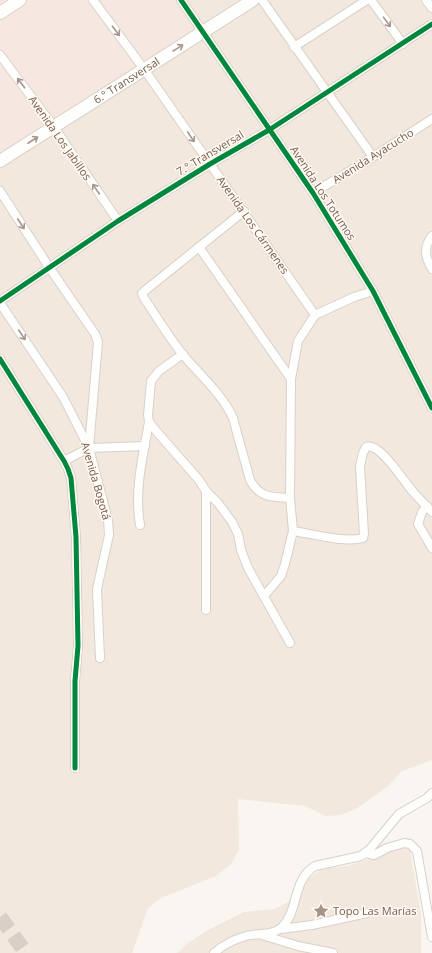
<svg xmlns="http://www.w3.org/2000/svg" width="432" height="953" viewBox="0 0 432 953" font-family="'Open Sans',sans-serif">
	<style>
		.residential { fill: #f2e8de }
		.commercial { fill: #f6e8e1 }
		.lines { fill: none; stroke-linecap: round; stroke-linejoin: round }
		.highway-tunnel { stroke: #d9cfc7; stroke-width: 15; stroke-dasharray: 15 8; stroke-linecap: butt }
		.street-casing { stroke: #d7d1cb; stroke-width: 10 }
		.secondary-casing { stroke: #d9d2cb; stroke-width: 14 }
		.street { stroke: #fefefd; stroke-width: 8 }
		.secondary { stroke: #fefefd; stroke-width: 12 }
		.cycleway-casing { stroke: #fffaf3; stroke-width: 8 }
		.cycleway { stroke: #00873e; stroke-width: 5 }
		.oneway { stroke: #a8958b }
		.labels { text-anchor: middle; stroke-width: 3; stroke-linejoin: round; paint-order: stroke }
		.street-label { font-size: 11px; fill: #7a5c4d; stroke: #fffaf3 }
		.poi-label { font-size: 11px; fill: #7a5c4d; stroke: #fffaf3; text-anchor: start }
	</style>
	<rect width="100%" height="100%" fill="#f9f5f0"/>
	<!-- residential -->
	<g class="residential">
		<polygon points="171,0 432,0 432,759 427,762 402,771 387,787 356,809 341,815 326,816 305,806 238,799 239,850 231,864 216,876 161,898 148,908 132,953 0,953 0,156 193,32"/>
		<polygon points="408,838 421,914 421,953 177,953 188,943 208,930 244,912 275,909 288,902 299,885 322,869 348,866 370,859"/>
	</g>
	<!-- commercial -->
	<polygon class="commercial" points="0,0 171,0 193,32 0,156"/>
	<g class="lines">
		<!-- highway-tunnel -->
		<polyline class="highway-tunnel" points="0,917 26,953"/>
		<!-- street casing -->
		<g class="street-casing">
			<g id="street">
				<polyline points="93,0 144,69 315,315"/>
				<polyline points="181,0 313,193 373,291 432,408"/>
				<polyline points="262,0 373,157"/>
				<polyline points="371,0 403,44"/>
				<polyline points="426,0 432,8"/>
				<polyline points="294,47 367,0"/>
				<polyline points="0,55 54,127 118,221"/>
				<polyline points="0,191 49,267 95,334 98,342 89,448"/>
				<polyline points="313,193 373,157 432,119"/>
				<path d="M244 211 142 293 144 298C157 317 169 338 184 356 201 376 222 394 233 418L250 480C260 498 271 497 290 498"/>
				<path d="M432 236C423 248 425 257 432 269"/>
				<polyline points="199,247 291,379"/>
				<polyline points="0,301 118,221 210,164 269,130 432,24"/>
				<polyline points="0,303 63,397 89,448 108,520 109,535 97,589 100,658"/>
				<polyline points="183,354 159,371 151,381 148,415 149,422 157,432 199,480 206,491 218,503 232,522 238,534 241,550 248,568 290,643"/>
				<polyline points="0,359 64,461 68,469 71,478 76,537 78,646 75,681 75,768"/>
				<polyline points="64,461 89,448 145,446"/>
				<polyline points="427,506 422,512 418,524 432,548"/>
				<path d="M140 525C134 490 143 456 149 422"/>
				<path d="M293 531C312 534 346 543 363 538L364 534 360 466 363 453 366 447C380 441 405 484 415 494 420 500 427 506 432 512"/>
				<polyline points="264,596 281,576 285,564 293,531 290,498 291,379 298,341 315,315 354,297 373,291"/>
				<polyline points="206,610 206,491"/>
				<polyline points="365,853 374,855 387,848 404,843 410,844 417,851 432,937"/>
				<polyline points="281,929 312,925 367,913"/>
				<polyline points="262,935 298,946 333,953"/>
				<path d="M214 953C223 945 235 939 246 936 257 933 273 936 282 927 299 911 292 880 315 866L361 856 370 849 399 814 427 798 432 793"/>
			</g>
		</g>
		<!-- secondary casing -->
		<g class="secondary-casing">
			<g id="secondary">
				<polyline points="0,13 20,0"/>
				<path id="s1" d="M0 161 253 0"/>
			</g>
		</g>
		<!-- street -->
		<use href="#street" class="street"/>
		<!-- secondary -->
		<use href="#secondary" class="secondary"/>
		<!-- cycleway casing -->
		<g class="cycleway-casing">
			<g id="cycleway">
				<polyline points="181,0 313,193 373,291 432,408"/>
				<polyline points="0,301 118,221 210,164 269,130 432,24"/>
				<polyline points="0,359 64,461 68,469 71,478 76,537 78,646 75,681 75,768"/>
			</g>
		</g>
		<!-- cycleway -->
		<use href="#cycleway" class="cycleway"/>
	</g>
	<!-- one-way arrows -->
	<defs><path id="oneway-shaft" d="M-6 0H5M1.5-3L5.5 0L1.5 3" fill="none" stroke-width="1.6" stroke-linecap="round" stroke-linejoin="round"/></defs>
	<g class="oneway">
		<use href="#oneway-shaft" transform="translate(387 22) rotate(54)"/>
		<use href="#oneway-shaft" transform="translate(116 31) rotate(53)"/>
		<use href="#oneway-shaft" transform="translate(178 48) rotate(-32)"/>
		<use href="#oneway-shaft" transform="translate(21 83) rotate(-127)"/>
		<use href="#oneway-shaft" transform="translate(191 137) rotate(56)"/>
		<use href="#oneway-shaft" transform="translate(33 140) rotate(-33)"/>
		<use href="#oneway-shaft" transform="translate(96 189) rotate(-124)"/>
		<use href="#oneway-shaft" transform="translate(21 224) rotate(57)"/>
		<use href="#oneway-shaft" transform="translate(22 335) rotate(56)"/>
	</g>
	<!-- icons -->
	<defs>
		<g id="sight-bare" transform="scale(1.2)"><path d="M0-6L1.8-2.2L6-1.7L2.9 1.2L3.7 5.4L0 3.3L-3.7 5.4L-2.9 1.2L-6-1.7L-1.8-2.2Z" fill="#a69286" stroke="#fffaf3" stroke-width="2.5" paint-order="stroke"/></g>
	</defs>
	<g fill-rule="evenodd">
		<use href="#sight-bare" x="321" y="911"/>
	</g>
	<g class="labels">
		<!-- street labels -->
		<g class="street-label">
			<text dy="4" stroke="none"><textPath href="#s1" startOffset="150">6.° Transversal</textPath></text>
			<text transform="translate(60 138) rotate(55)" y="4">Avenida Los Jabillos</text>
			<text transform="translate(210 153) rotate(-31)" y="4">7.° Transversal</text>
			<text transform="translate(373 156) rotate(-32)" y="4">Avenida Ayacucho</text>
			<text transform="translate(323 193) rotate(57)" y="4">Avenida Los Totumos</text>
			<text transform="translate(253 225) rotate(55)" y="4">Avenida Los Cármenes</text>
			<text transform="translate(96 481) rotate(74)" y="4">Avenida Bogotá</text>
		</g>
		<!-- poi labels -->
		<g class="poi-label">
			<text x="333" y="915">Topo Las Marías</text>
		</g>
	</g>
</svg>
